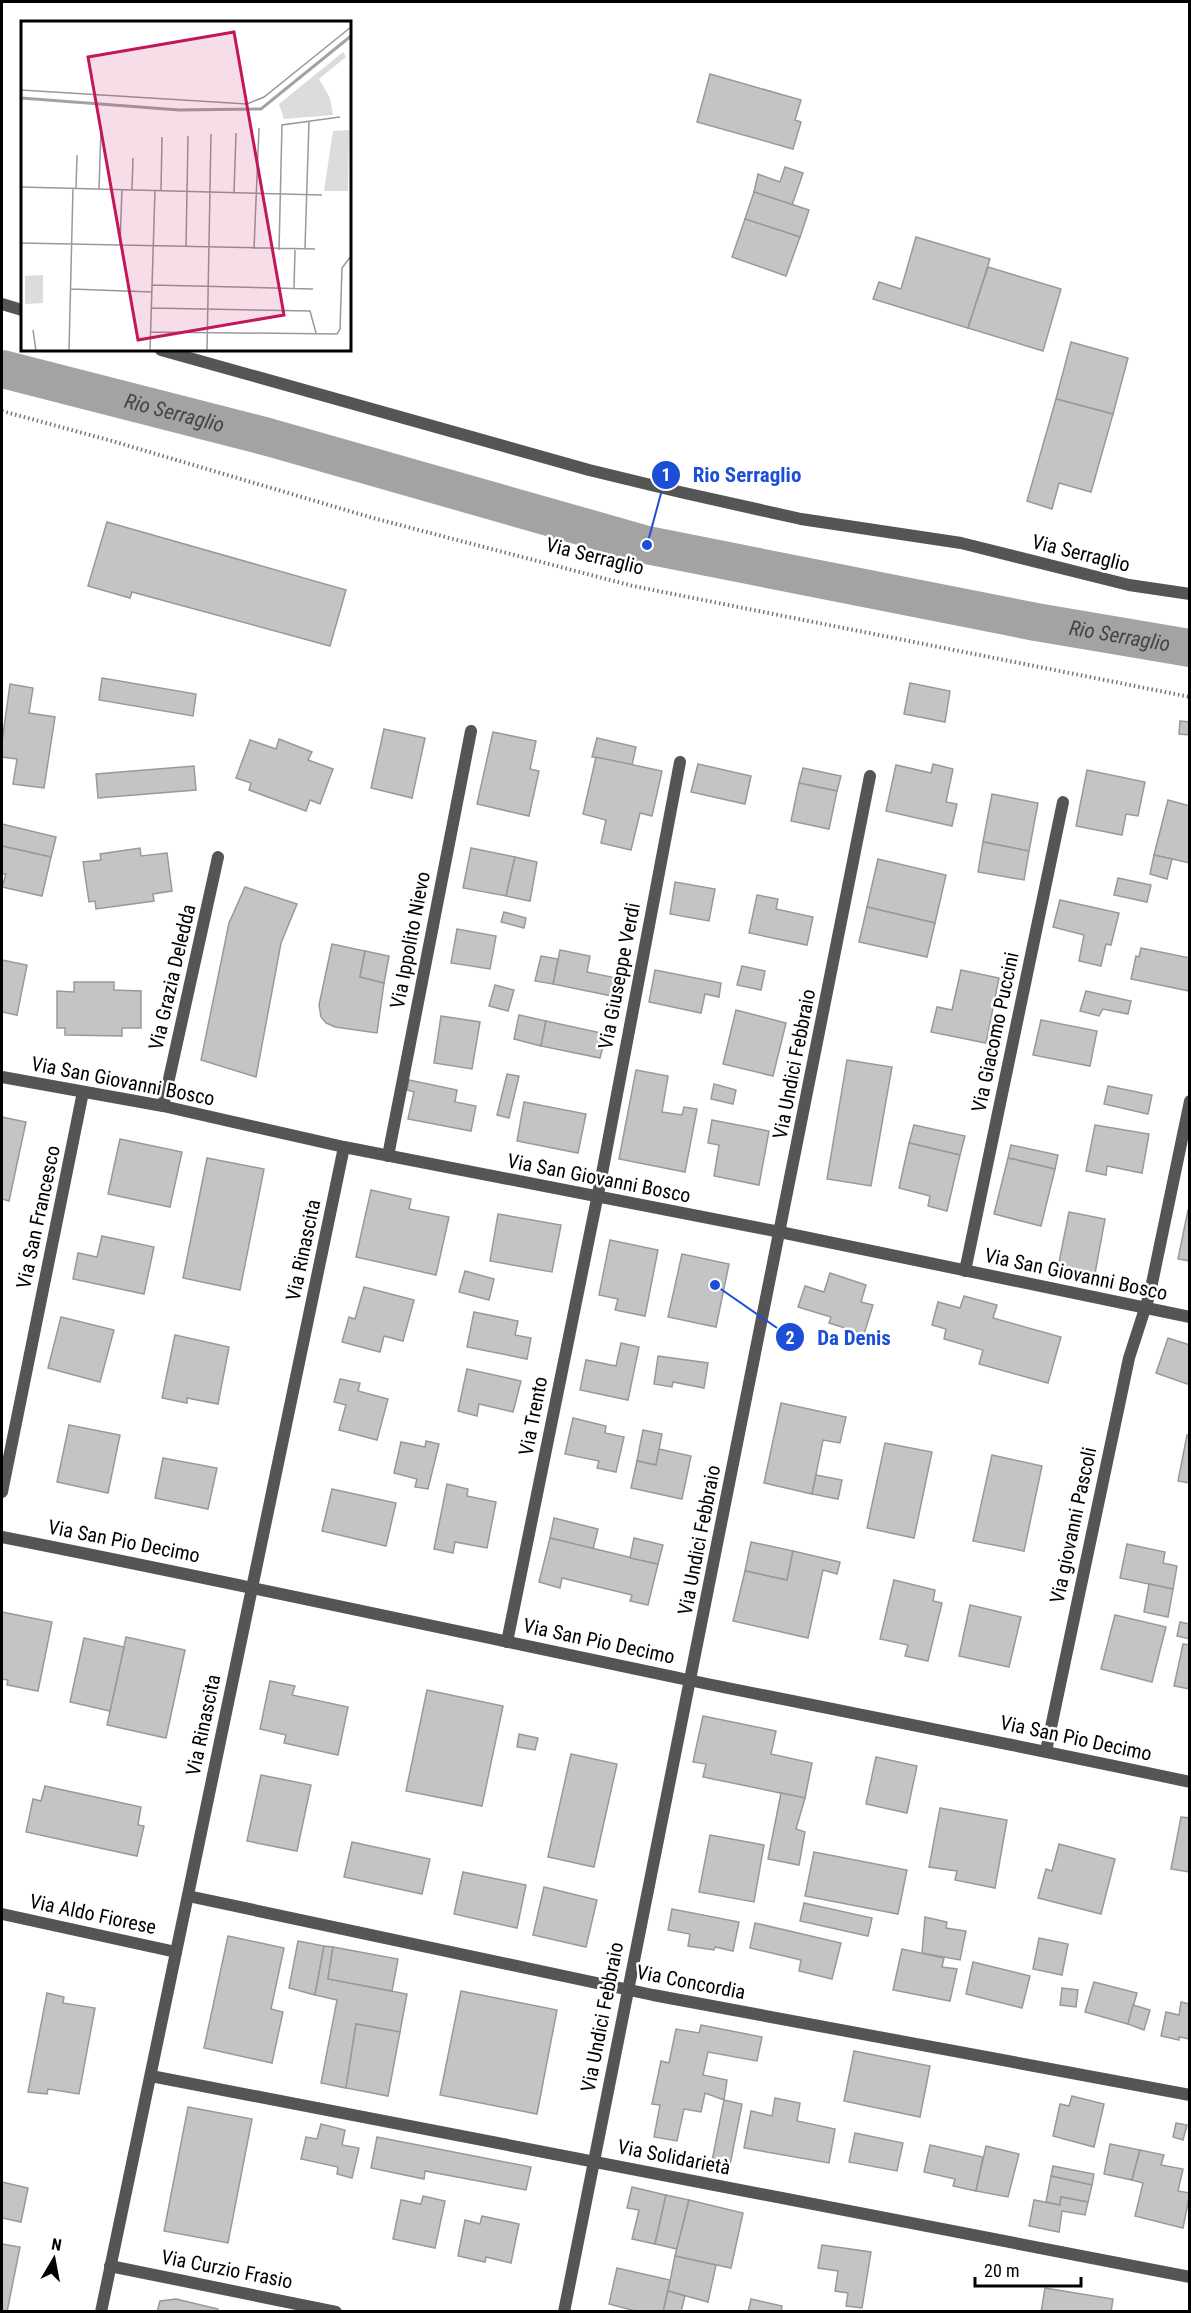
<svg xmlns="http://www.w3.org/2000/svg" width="1191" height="2313" viewBox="0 0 1191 2313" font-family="'Roboto Condensed',sans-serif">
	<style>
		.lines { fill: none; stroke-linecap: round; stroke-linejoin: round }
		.canal { stroke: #a3a3a3; stroke-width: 38 }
		.building { fill: #c4c4c4; stroke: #999; stroke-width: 1.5 }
		.path { stroke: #777; stroke-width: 4; stroke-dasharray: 1.5 3; stroke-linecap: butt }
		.street { stroke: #555; stroke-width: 12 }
		.labels { text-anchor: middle; stroke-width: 5; stroke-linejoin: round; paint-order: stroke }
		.street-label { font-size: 20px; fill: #000; stroke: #fff }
		.water-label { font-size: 21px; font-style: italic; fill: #444; stroke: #fff }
		.inset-river { fill: none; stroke: #a3a3a3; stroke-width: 3 }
		.inset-road { fill: none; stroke: #999; stroke-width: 1.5 }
		.view { fill: #c2185b; fill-opacity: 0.15; stroke: #c2185b; stroke-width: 3 }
		.inset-edge { fill: none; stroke: #000; stroke-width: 3 }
		.leader { fill: none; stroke: #1d4ed8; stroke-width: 2 }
		.callout-dot { fill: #1d4ed8; stroke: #fff; stroke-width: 2 }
		.mark-label { font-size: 18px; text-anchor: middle; font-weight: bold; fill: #fff }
		.callout-label { font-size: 21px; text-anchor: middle; font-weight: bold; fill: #1d4ed8; stroke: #fff; stroke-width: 5; stroke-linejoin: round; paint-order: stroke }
	</style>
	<rect width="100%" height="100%" fill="#fff"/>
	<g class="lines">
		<!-- canal -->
		<path class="canal" id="s1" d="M2 369 268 437 647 545 1036 622 1190 648"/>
	</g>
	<!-- building -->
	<g class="building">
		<polygon points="710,74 801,100 795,120 801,122 793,149 697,122"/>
		<polygon points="785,167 803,173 792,205 754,192 758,174 780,182"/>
		<polygon points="754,192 809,210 800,237 745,219"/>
		<polygon points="745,219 800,237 786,276 732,257"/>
		<polygon points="916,237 990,259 968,328 873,299 879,282 901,289"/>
		<polygon points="988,267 1061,289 1043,351 968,328"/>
		<polygon points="1071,342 1128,358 1113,414 1056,399"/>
		<polygon points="1056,399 1113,414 1091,492 1059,483 1052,509 1027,501"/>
		<polygon points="107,522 346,590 330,646 132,592 130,598 88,586"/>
		<polygon points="102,678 196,694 193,716 99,700"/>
		<polygon points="910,683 950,691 945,722 904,714"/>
		<polygon points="10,684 33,688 29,713 55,717 44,788 13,784 17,759 2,757 2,742"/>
		<polygon points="1180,721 1190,722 1190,735 1179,734"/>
		<polygon points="384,729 425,738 412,798 371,788"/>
		<polygon points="493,732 536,741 530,769 539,771 529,816 477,804"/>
		<polygon points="597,738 636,747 632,765 592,757"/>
		<polygon points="279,739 312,752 308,760 333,769 320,804 310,800 306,811 249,790 251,783 236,778 250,740 276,749"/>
		<polygon points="596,757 662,771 652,816 640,813 631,850 601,843 606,820 583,814"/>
		<polygon points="698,764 751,776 745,804 691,792"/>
		<polygon points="933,764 953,769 946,802 957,804 952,826 886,811 896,765 931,773"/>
		<polygon points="194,766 196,790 98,798 96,774"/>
		<polygon points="803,768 841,776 837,791 799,783"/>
		<polygon points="1087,770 1145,782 1138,816 1126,814 1122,835 1076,826"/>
		<polygon points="799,783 837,791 829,829 791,821"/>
		<polygon points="992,794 1038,803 1029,851 983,842"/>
		<polygon points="1168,800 1190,806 1190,863 1154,855"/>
		<polygon points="2,824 56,837 51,857 2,846"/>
		<polygon points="983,842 1029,851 1024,880 978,872"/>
		<polygon points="2,846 51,857 42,896 2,887 6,874 2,874"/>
		<polygon points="140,848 141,856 167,853 172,891 153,894 154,901 96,909 95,901 89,902 83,862 101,860 100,854"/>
		<polygon points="471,848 515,857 506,896 463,888"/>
		<polygon points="1154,855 1172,859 1167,879 1150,874"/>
		<polygon points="515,857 537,862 530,901 506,896"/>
		<polygon points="878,859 946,875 935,923 867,907"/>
		<polygon points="1118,878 1151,885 1147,902 1114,895"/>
		<polygon points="675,882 715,889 709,921 670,914"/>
		<polygon points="245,887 297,904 281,943 256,1077 201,1060 229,923"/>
		<polygon points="757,895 778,899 776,909 813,917 807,945 749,933"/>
		<polygon points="1060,900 1119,913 1111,945 1106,944 1101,966 1079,961 1084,935 1053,927"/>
		<polygon points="867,907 935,923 927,957 859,942"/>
		<polygon points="504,912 526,918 524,928 501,922"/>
		<polygon points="457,929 496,936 490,969 451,963"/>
		<polygon points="332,944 365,951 360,977 384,983 377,1033 335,1027 326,1023 321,1017 319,1005"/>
		<polygon points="1141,948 1190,958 1189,991 1131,979 1136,956 1139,957"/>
		<polygon points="560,950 590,956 587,972 616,978 612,996 553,984"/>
		<polygon points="365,951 389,956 384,983 360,977"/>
		<polygon points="541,956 558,959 553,984 535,981"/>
		<polygon points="2,960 27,965 17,1015 2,1012"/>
		<polygon points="742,966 765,971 761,990 737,985"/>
		<polygon points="655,970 721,983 719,997 705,994 701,1013 649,1002"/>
		<polygon points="961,970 999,978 986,1043 931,1032 937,1007 952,1010"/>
		<polygon points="74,982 114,982 114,990 141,991 141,1028 122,1028 122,1036 65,1035 65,1028 57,1028 57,991 74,992"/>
		<polygon points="495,985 514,990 508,1011 489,1006"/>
		<polygon points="1086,991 1131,1001 1128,1014 1103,1009 1099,1016 1080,1011"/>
		<polygon points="736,1010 786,1023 773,1076 723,1064"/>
		<polygon points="519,1015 546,1021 541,1046 514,1039"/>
		<polygon points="441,1016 480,1022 472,1069 434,1063"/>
		<polygon points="1041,1020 1097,1031 1090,1066 1033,1055"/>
		<polygon points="546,1021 606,1034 600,1058 541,1046"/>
		<polygon points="847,1060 892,1067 871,1186 827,1179"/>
		<polygon points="636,1070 668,1076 662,1112 682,1115 684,1107 697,1109 685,1172 619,1159"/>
		<polygon points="507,1074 519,1076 509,1118 497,1115"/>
		<polygon points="409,1080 457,1090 455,1102 476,1106 471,1131 408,1119 414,1092 407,1090"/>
		<polygon points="714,1084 736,1090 733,1104 711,1099"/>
		<polygon points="1108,1086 1152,1095 1148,1114 1104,1104"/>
		<polygon points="524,1102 586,1114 578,1153 517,1141"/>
		<polygon points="2,1117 26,1122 9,1201 2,1199"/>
		<polygon points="712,1120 769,1131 759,1185 714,1176 719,1145 708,1143"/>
		<polygon points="914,1125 965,1136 960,1155 909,1143"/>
		<polygon points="1095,1125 1149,1134 1142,1173 1107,1166 1106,1175 1086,1171"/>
		<polygon points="120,1139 182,1152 170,1207 108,1194"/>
		<polygon points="909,1143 960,1155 947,1211 928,1206 930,1196 899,1188"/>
		<polygon points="1011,1145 1058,1155 1055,1169 1008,1158"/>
		<polygon points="207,1158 264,1169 240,1290 183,1278"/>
		<polygon points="1008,1158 1055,1169 1041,1226 994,1214"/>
		<polygon points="371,1190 411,1199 409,1209 449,1217 436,1275 356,1257"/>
		<polygon points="1188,1210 1190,1210 1190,1261 1178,1259"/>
		<polygon points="1069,1212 1105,1219 1094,1279 1057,1272"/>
		<polygon points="498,1214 561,1225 552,1272 490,1261"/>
		<polygon points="102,1236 154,1247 144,1294 73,1279 78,1253 97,1257"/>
		<polygon points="610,1240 658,1250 645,1316 615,1310 618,1299 599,1295"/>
		<polygon points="682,1254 729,1264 716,1327 668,1317"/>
		<polygon points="465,1271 494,1279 489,1300 459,1292"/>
		<polygon points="830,1273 866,1285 861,1302 873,1305 864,1334 829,1323 831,1317 798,1307 805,1286 824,1292"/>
		<polygon points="364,1287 414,1300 403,1341 384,1336 380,1352 342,1342 349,1317 355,1319"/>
		<polygon points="964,1296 997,1305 993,1318 1061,1337 1048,1383 979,1364 983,1350 944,1339 946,1329 932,1325 938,1302 960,1308"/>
		<polygon points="474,1312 518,1321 515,1335 531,1338 527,1359 467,1347"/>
		<polygon points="61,1317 114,1330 100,1382 48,1368"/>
		<polygon points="175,1335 229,1347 218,1404 187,1398 187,1403 162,1398"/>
		<polygon points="1168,1338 1190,1345 1190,1385 1156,1373"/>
		<polygon points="621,1343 639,1347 628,1400 580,1390 586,1360 616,1366"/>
		<polygon points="658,1356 708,1363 704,1388 673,1382 672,1387 654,1384"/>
		<polygon points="467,1369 521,1381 513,1412 479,1404 477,1416 458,1411"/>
		<polygon points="340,1379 360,1383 358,1391 388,1399 377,1440 339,1430 346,1405 334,1402"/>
		<polygon points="781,1403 846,1417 840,1443 823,1440 812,1494 764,1483"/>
		<polygon points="573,1418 606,1426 605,1433 624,1437 616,1472 597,1468 599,1461 565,1454"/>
		<polygon points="69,1425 120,1435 108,1493 57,1482"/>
		<polygon points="643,1430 662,1434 656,1465 637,1461"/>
		<polygon points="1187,1435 1190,1435 1190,1483 1178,1481"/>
		<polygon points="426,1441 439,1444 428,1489 415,1487 417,1479 394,1473 401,1442 425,1447"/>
		<polygon points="885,1443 932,1452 914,1538 867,1528"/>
		<polygon points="659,1449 691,1456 682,1499 631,1488 637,1461 656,1465"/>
		<polygon points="992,1455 1042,1466 1024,1551 973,1541"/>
		<polygon points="163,1458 217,1468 208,1509 155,1498"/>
		<polygon points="816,1475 842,1480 838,1499 812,1494"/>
		<polygon points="447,1484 468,1489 467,1496 496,1502 487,1548 455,1542 453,1553 434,1549"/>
		<polygon points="332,1489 396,1503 386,1546 322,1531"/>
		<polygon points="554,1518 598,1529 593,1549 550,1538"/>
		<polygon points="550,1538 658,1564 648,1605 630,1601 632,1595 562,1578 560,1588 539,1582"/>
		<polygon points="634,1538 663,1545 658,1564 630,1558"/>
		<polygon points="751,1542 793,1551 787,1580 745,1571"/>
		<polygon points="1127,1544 1165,1552 1163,1563 1177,1566 1173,1589 1120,1578"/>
		<polygon points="793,1551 840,1562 837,1574 823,1570 808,1638 733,1621 745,1571 787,1580"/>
		<polygon points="894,1580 935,1590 933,1601 942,1603 928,1661 905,1656 908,1645 880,1639"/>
		<polygon points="1149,1584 1173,1589 1168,1617 1144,1612"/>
		<polygon points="970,1605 1021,1617 1009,1667 959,1656"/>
		<polygon points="2,1612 52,1622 38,1691 7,1685 8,1680 2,1679"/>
		<polygon points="1115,1615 1166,1627 1152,1682 1101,1669"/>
		<polygon points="1180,1622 1190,1624 1190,1639 1177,1636"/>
		<polygon points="126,1637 185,1650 166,1738 107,1725"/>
		<polygon points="84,1638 124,1647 110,1711 70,1702"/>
		<polygon points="1183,1644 1190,1645 1190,1689 1174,1686"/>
		<polygon points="270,1681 295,1686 292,1695 348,1707 338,1755 284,1743 286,1735 260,1729"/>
		<polygon points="427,1690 503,1706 482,1806 406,1791"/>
		<polygon points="703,1716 776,1731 771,1754 812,1763 805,1798 703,1777 706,1764 693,1762"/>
		<polygon points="519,1734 538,1738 535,1750 517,1747"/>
		<polygon points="571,1754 617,1764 594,1867 548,1857"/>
		<polygon points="876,1757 917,1766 907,1813 866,1804"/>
		<polygon points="261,1775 311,1785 297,1851 247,1841"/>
		<polygon points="45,1786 141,1807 138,1825 144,1826 137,1856 26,1832 33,1799 41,1801"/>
		<polygon points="781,1793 805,1798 796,1829 805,1832 799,1865 768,1859"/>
		<polygon points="940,1808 1007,1820 995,1888 955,1880 957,1871 929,1867"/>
		<polygon points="1181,1817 1190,1818 1190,1872 1171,1869"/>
		<polygon points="710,1835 764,1845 754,1902 699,1892"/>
		<polygon points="352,1842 430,1859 422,1894 344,1877"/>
		<polygon points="1059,1844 1115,1859 1101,1914 1038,1898 1046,1869 1052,1871"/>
		<polygon points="814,1852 907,1870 898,1914 805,1896"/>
		<polygon points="463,1872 526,1885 517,1928 454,1914"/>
		<polygon points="544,1887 597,1900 586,1947 533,1935"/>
		<polygon points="804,1903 872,1918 868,1936 800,1921"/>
		<polygon points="672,1909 739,1922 733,1951 715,1947 714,1950 688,1946 690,1934 668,1930"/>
		<polygon points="925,1917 947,1922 946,1928 966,1931 960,1960 922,1953"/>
		<polygon points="755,1923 841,1943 832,1979 799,1971 801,1960 750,1948"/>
		<polygon points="228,1936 284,1948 271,2009 283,2012 272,2063 204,2048"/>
		<polygon points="1039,1938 1068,1944 1062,1975 1033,1969"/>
		<polygon points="298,1941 324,1946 315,1995 289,1988"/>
		<polygon points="324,1946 333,1947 328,1979 407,1994 400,2032 356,2024 346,2088 321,2083 337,2000 315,1995"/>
		<polygon points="333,1947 398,1959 392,1991 328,1979"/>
		<polygon points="902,1949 944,1958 942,1967 957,1969 950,2001 893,1990"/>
		<polygon points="973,1962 1030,1976 1022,2008 966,1994"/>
		<polygon points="1094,1982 1137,1993 1128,2024 1085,2012"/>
		<polygon points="1062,1988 1078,1990 1076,2007 1060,2005"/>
		<polygon points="461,1991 557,2010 537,2114 440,2095"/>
		<polygon points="47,1993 64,1997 63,2003 95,2008 79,2094 48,2089 47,2094 28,2092"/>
		<polygon points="1181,2002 1190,2004 1190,2039 1179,2037 1179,2040 1161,2036 1166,2012 1179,2015"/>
		<polygon points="1133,2005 1150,2010 1144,2030 1128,2024"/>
		<polygon points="356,2024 400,2032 388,2096 346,2088"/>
		<polygon points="701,2025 762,2037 757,2061 708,2052 703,2075 727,2080 724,2100 705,2093 701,2112 684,2109 677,2141 654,2137 660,2105 652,2104 661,2061 669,2063 676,2029 699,2033"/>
		<polygon points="854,2051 930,2066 920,2117 844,2101"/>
		<polygon points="1072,2096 1104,2104 1094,2147 1053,2136 1060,2104 1069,2106"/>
		<polygon points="775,2098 800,2103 797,2121 835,2129 829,2163 744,2148 751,2111 772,2116"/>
		<polygon points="724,2100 742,2104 730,2165 712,2161"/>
		<polygon points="188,2107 252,2119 228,2243 164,2231"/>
		<polygon points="1176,2123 1187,2125 1183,2140 1173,2137"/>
		<polygon points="321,2124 345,2130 342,2145 359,2148 352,2178 337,2174 338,2167 301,2159 306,2137 317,2139"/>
		<polygon points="855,2133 903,2143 897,2171 849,2162"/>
		<polygon points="377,2137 531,2167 526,2190 425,2171 424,2179 371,2168"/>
		<polygon points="1110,2144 1140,2150 1132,2180 1104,2174"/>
		<polygon points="930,2145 983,2157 976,2191 953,2186 955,2179 924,2172"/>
		<polygon points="986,2146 1019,2154 1008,2197 976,2191"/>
		<polygon points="1140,2150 1164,2155 1161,2165 1183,2169 1178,2191 1190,2193 1183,2228 1135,2216 1143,2183 1132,2180"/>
		<polygon points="1053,2166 1094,2174 1092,2185 1051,2176"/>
		<polygon points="1051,2176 1092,2185 1088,2202 1061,2197 1060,2205 1046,2202"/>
		<polygon points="2,2182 28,2188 21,2222 2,2218"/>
		<polygon points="632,2187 666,2195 655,2244 632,2239 639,2210 627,2208"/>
		<polygon points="666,2195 689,2200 677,2249 655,2244"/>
		<polygon points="423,2196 445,2201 435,2248 393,2239 401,2200 421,2204"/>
		<polygon points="1061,2197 1088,2202 1085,2215 1062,2211 1059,2232 1029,2226 1034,2200 1060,2205"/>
		<polygon points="689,2200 743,2213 731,2268 675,2256"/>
		<polygon points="482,2216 519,2224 511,2263 486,2257 485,2262 458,2256 465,2220 480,2224"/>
		<polygon points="2,2244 20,2247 7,2312 2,2312"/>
		<polygon points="822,2245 871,2252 862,2308 846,2306 848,2293 835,2291 838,2271 818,2268"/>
		<polygon points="675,2256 716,2265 708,2302 668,2291"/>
		<polygon points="617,2268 670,2280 663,2312 639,2312 609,2304"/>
		<polygon points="1045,2288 1113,2299 1111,2312 1041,2312"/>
		<polygon points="668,2291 685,2296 681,2312 663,2312"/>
		<polygon points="176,2299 218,2309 217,2312 157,2312 160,2301"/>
		<polygon points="751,2299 782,2306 781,2312 748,2312"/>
	</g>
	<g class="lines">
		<!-- path -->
		<polyline class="path" points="2,411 112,441 373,518 633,586 1190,697"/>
		<!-- street -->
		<g class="street">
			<polyline points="2,304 22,310"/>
			<polyline points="161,350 589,470 680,492 801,519 961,543 1129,585 1190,594"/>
			<polyline points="2,1077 163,1106 344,1147 780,1232 1190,1317"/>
			<polyline points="163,1106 218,857"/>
			<polyline points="388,1156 471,731"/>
			<polyline points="965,1271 1063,802"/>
			<polyline points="2,1492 83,1092"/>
			<path d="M2 1537C231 1582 459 1632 688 1680 855 1714 1023 1746 1190 1782"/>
			<polyline points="507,1642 600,1184 680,762"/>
			<polyline points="1046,1751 1129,1358 1150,1293 1190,1101"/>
			<polyline points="188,1896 653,1995 1190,2095"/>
			<polyline points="2,1914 176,1952"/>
			<polyline points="151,2076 1190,2277"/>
			<polyline points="110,2266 336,2312"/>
			<polyline points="101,2312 344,1147"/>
			<polyline points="564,2312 870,776"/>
		</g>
	</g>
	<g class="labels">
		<!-- street labels -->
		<g class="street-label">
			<text transform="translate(1081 553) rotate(14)" y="7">Via Serraglio</text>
			<text transform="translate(595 556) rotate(14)" y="7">Via Serraglio</text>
			<text transform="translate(410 940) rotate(-79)" y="7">Via Ippolito Nievo</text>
			<text transform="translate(619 976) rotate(-79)" y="7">Via Giuseppe Verdi</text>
			<text transform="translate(172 977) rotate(-77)" y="7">Via Grazia Deledda</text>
			<text transform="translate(995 1032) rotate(-78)" y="7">Via Giacomo Puccini</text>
			<text transform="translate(794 1064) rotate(-79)" y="7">Via Undici Febbraio</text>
			<text transform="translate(123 1081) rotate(11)" y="7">Via San Giovanni Bosco</text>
			<text transform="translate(599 1178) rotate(11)" y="7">Via San Giovanni Bosco</text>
			<text transform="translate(38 1217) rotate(-78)" y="7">Via San Francesco</text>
			<text transform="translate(303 1250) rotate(-78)" y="7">Via Rinascita</text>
			<text transform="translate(1076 1274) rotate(12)" y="7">Via San Giovanni Bosco</text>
			<text transform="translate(533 1416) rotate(-79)" y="7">Via Trento</text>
			<text transform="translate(1073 1525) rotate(-78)" y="7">Via giovanni Pascoli</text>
			<text transform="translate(699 1540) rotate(-79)" y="7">Via Undici Febbraio</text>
			<text transform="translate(124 1541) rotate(11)" y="7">Via San Pio Decimo</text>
			<text transform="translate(599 1641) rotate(12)" y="7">Via San Pio Decimo</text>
			<text transform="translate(203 1725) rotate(-78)" y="7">Via Rinascita</text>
			<text transform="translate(1076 1738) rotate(12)" y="7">Via San Pio Decimo</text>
			<text transform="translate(93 1914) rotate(12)" y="7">Via Aldo Fiorese</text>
			<text transform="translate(691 1982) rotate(11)" y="7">Via Concordia</text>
			<text transform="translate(602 2017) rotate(-79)" y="7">Via Undici Febbraio</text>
			<text transform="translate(674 2157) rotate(11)" y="7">Via Solidarietà</text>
			<text transform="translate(227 2269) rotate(11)" y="7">Via Curzio Frasio</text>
		</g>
		<!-- water labels -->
		<g class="water-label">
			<text dy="7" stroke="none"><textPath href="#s1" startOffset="178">Rio Serraglio</textPath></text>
			<text dy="7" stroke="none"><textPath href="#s1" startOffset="1150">Rio Serraglio</textPath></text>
		</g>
	</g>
	<!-- overview -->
	<g transform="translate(21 21)">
		<rect width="330" height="330" fill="#fff"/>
		<path d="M322 31 325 36 298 58 309 77 312 94 263 98 258 83ZM328 109 327 170H303L312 110ZM22 254V282L4 283V255Z" fill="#dcdcdc"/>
		<path class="inset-river" d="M0 77 158 89 240 88 330 15"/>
		<path class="inset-road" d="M0 69 226 83 243 76 330 6M0 166 301 174M55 167 56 134M78 168 80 109M111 168 112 137M140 169 141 116M213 171 215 112M0 222 294 228M99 224 101 168M165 226 167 115M284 227 288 100M233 228 238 107M258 229 261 104 319 96M131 264 292 268M273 267 274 229M50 268 131 271M130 287 289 290 295 312M12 309 15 330M130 311 316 313 319 308 321 247 330 235M48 330 52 167M129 330 134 169M186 330 190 113"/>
		<path class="view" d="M213 11 263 294 117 319 67 36Z"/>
		<rect width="330" height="330" class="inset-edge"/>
	</g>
	<!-- callouts -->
	<path class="leader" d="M647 545L666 475M715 1285L790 1337"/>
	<g class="callout-dot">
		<circle cx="647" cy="545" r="6"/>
		<circle cx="715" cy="1285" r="6"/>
		<circle cx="666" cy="475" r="15"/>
		<circle cx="790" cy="1337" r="15"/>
	</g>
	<g class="mark-label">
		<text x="666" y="481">1</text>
		<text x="790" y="1344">2</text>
	</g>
	<g class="callout-label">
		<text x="747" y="482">Rio Serraglio</text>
		<text x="854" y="1345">Da Denis</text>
	</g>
	<!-- border -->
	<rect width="1191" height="2313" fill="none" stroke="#000000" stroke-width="6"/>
	<!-- north arrow -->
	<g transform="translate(54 2259) rotate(10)" stroke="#ffffff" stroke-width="4.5" paint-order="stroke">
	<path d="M0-4.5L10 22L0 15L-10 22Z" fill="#000000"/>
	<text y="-9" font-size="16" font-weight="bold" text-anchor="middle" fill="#000000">N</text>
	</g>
	<!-- scale -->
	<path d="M975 2277v9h106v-9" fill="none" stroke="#000000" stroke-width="3"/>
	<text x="984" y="2277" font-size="18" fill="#000000" stroke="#ffffff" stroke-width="4.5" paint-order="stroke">20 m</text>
</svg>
